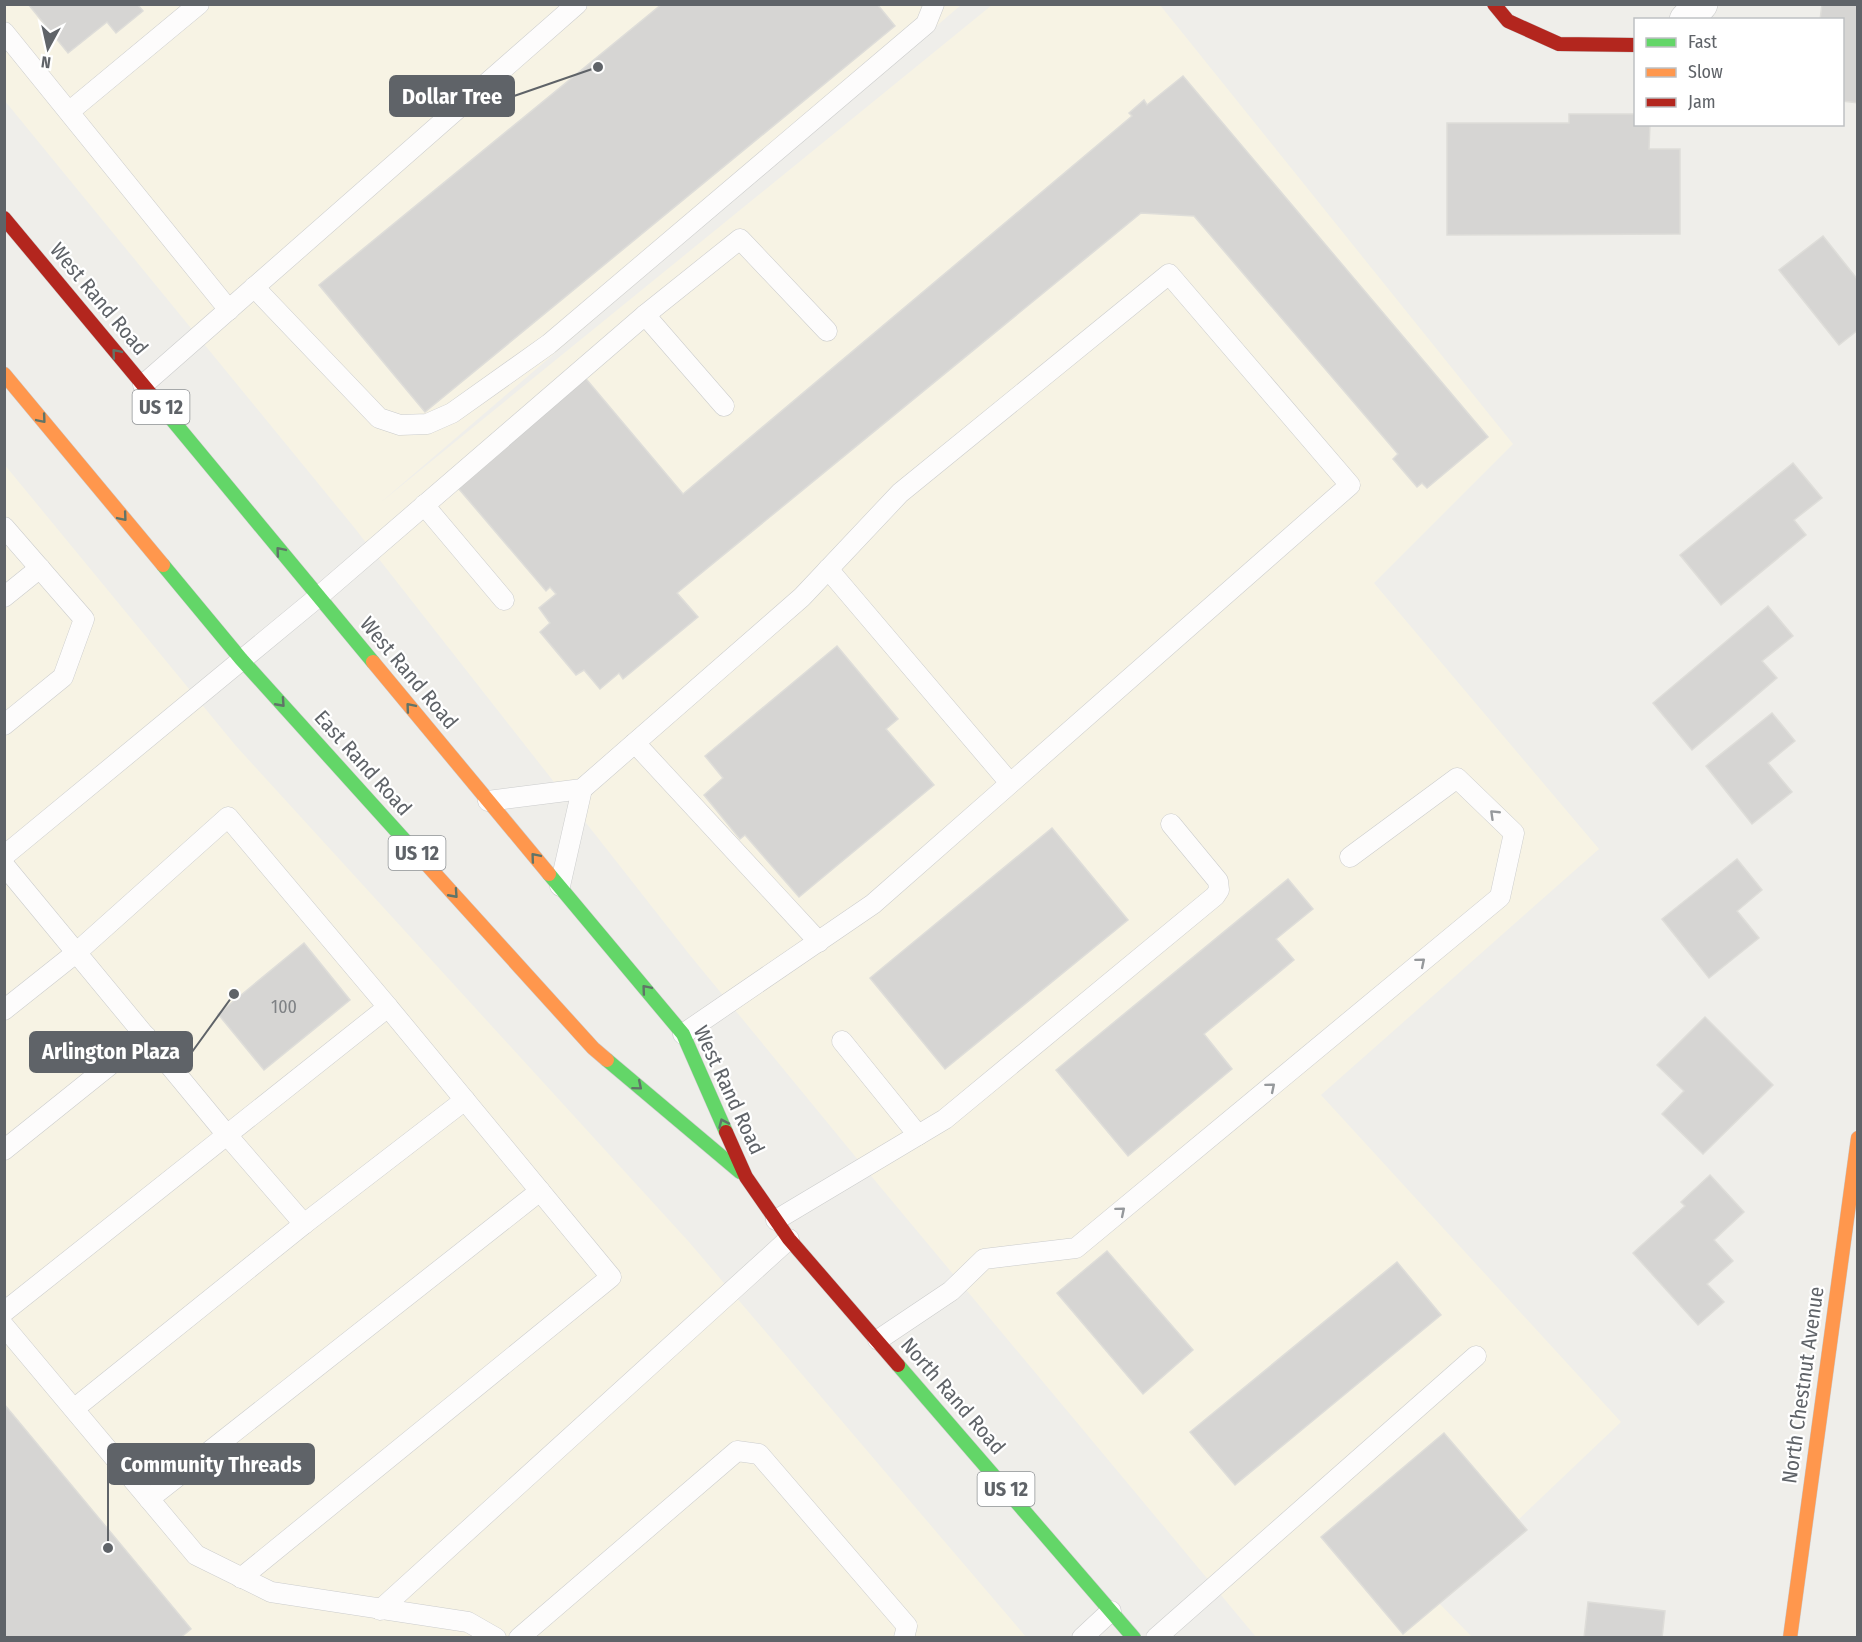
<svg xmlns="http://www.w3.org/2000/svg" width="1862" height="1642" viewBox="0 0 1862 1642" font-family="'Fira Sans Condensed',sans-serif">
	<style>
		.commercial { fill: #f7f3e4 }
		.building { fill: #d6d5d3; stroke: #deddd9; stroke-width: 1.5 }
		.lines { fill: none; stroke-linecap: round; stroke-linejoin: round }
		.lane-casing { stroke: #cbcccc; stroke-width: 21 }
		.street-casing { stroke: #cbcccc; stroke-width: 34 }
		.fast-casing { stroke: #cacacb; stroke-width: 15 }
		.slow-casing { stroke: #cacacb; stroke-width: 15 }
		.jam-casing { stroke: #cacacb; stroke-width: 15 }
		.lane { stroke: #fdfcfc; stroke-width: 20 }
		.street { stroke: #fdfcfc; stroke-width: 33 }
		.fast { stroke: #63d668; stroke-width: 14 }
		.slow { stroke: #ff974d; stroke-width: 14 }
		.jam { stroke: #b3261e; stroke-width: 14 }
		.oneway { stroke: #607468 }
		.oneway2 { stroke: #96999c }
		.labels { text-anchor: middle; stroke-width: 4.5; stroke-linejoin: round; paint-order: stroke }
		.number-label { font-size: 18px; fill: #7e8184 }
		.shield { fill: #fff; stroke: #8f9295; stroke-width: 1.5 }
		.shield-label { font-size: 20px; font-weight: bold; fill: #5f6368 }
		.street-label { font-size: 21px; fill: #5f6368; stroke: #fff }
		.leader { fill: none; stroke: #5f6368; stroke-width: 2 }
		.callout-dot { fill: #5f6368; stroke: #fff; stroke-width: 2 }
		.callout { fill: #5f6368; stroke: #5f6368; stroke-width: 2 }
		.callout-label { font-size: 22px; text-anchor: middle; font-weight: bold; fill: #fff }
	</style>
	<rect width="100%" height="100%" fill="#efeeea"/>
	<!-- commercial -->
	<g class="commercial">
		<polygon points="4,5 961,5 380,503 992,5 1160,5 1513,444 1374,583 1599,849 1321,1095 1621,1422 1435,1599 1472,1637 1256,1637 877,1183 689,954 353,526 5,101"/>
		<polygon points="4,464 236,746 689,1242 1026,1637 5,1637"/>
	</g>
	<!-- building -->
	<g class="building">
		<polygon points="28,4 137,4 143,11 116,33 107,22 68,53"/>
		<polygon points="662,4 877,4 895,26 425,412 319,285"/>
		<polygon points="1822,4 1858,4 1858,103 1842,101 1842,20 1820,20"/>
		<polygon points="1183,76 1488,437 1427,488 1422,483 1417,487 1393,459 1398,454 1194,216 1141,213 677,593 698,617 623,679 619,673 600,689 584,670 576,675 540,632 550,623 539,608 556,594 550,587 546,591 453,482 582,374 683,494 1132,116 1129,113 1144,100 1147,105"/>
		<polygon points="1569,114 1636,114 1636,124 1650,124 1649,149 1680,149 1680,234 1447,235 1447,123 1569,123"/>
		<polygon points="1823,236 1858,280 1858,330 1839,345 1779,270"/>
		<polygon points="1793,463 1822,498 1794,520 1806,535 1721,605 1680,555"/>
		<polygon points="1768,606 1793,636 1762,661 1777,678 1692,750 1653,703"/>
		<polygon points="837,646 898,719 886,729 934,785 799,897 745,835 740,839 704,795 723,778 705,756"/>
		<polygon points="1772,713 1795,741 1768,763 1792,792 1752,824 1706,766"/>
		<polygon points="1052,828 1128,920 945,1069 870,978"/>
		<polygon points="1737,859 1762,890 1737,911 1759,938 1709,978 1662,919"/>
		<polygon points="1288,879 1313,909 1276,939 1294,960 1204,1034 1232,1069 1128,1156 1056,1070"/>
		<polygon points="304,943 350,1000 264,1070 218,1014"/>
		<polygon points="1705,1017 1773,1085 1703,1154 1662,1114 1684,1091 1657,1065"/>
		<polygon points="1710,1175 1744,1212 1714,1240 1733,1261 1707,1284 1724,1302 1698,1325 1633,1253 1685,1206 1681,1202"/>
		<polygon points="1107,1251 1193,1350 1143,1394 1057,1293"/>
		<polygon points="1397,1262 1441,1315 1235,1485 1190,1432"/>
		<polygon points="4,1404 191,1629 180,1638 4,1638"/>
		<polygon points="1444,1433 1527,1530 1403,1634 1321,1537"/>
		<polygon points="1588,1602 1665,1611 1662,1638 1584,1638"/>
	</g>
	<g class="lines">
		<!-- lane casing -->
		<g class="lane-casing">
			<g id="lane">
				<polyline points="4,32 229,310"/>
				<polyline points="70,111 199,4"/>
				<polyline points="254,287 379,418 400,425 427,424 452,413 549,344 926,24 934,4"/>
				<polyline points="645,315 740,239 827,331"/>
				<polyline points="143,385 577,4"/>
				<polyline points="424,505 504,600"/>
				<polyline points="4,527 84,619 63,677 4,725"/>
				<polyline points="828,569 1010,783"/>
				<polyline points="4,597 40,568"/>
				<polyline points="635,743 819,942"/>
				<polyline points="488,801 582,789 802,597 900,493 1169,274 1350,485 873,904 683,1034"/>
				<polyline points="4,856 318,597 645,315 724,406"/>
				<polyline points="4,865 227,1135 304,1224 75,1408"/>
				<polyline points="560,886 582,789"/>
				<polyline points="4,1010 77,952 228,817 388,1007 4,1312"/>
				<polyline points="842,1041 918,1135"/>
				<polyline points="4,1150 146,1036"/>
				<polyline points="776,1220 945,1119 1215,896 1219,890 1218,881 1171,824"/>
				<polyline points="304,1224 465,1100"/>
				<polyline points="4,1326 196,1555 271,1592 468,1622 496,1638"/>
				<polyline points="878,1340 951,1291 984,1259 1076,1248 1500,897 1514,833 1457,778 1350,857"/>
				<polyline points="149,1499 540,1191"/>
				<polyline points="241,1578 611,1277 388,1007"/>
				<polyline points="380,1610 789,1239"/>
				<polyline points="519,1638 737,1451 759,1454 907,1626 904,1638"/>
				<polyline points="1082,1638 1111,1611"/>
				<polyline points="1156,1638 1476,1356"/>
			</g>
		</g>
		<!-- street casing -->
		<g class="street-casing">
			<polyline id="street" points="1686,20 1701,4"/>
		</g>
		<!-- fast casing -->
		<g class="fast-casing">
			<g id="fast">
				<polyline points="164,410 373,662"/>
				<polyline points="163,565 241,659 409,845"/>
				<polyline points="549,874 683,1034 726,1132"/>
				<polyline points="607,1060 740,1172"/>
				<polyline points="898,1365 1134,1638"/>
			</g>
		</g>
		<!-- slow casing -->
		<g class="slow-casing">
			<g id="slow">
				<polyline points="4,374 163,565"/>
				<polyline points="373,662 549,874"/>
				<polyline points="409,845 593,1048 607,1060"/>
				<polyline points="1790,1638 1858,1138"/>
			</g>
		</g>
		<!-- jam casing -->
		<g class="jam-casing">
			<g id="jam">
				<polyline points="1494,4 1508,21 1559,44 1636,45"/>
				<polyline points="4,218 164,410"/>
				<polyline points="726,1132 746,1177 789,1239 898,1365"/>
			</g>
		</g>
		<!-- lane -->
		<use href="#lane" class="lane"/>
		<!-- street -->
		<use href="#street" class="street"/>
		<!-- fast -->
		<use href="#fast" class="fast"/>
		<!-- slow -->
		<use href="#slow" class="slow"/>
		<!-- jam -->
		<use href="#jam" class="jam"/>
	</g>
	<!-- one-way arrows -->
	<defs><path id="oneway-chevron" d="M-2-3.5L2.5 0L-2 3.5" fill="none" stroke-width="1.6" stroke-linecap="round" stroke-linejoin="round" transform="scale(1.5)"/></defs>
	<g class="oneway">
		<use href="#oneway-chevron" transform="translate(116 353) rotate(-130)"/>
		<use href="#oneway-chevron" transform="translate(42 419) rotate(50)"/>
		<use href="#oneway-chevron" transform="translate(123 517) rotate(50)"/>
		<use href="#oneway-chevron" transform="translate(280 551) rotate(-130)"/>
		<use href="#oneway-chevron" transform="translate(281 703) rotate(48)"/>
		<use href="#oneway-chevron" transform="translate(410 707) rotate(-130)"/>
		<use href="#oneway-chevron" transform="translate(535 857) rotate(-130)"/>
		<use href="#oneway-chevron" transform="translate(454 894) rotate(48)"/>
		<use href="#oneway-chevron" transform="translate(646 989) rotate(-130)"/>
		<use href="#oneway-chevron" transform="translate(638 1086) rotate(40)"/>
		<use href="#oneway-chevron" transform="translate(723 1123) rotate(-114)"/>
	</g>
	<g class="oneway2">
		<use href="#oneway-chevron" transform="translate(1494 814) rotate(-136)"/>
		<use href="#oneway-chevron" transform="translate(1421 962) rotate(-40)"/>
		<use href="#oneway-chevron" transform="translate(1271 1087) rotate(-40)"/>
		<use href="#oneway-chevron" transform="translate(1121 1211) rotate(-40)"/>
	</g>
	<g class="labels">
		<!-- number labels -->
		<g class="number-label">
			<text x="284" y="1013">100</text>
		</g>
		<!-- shield labels -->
		<g class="shield">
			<rect x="132.5" y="390" width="57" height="34" rx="4.5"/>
			<rect x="388.5" y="836" width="57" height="34" rx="4.5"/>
			<rect x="977.5" y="1472" width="57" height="34" rx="4.5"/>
		</g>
		<g class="shield-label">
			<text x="161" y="414">US 12</text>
			<text x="417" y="860">US 12</text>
			<text x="1006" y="1496">US 12</text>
		</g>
		<!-- street labels -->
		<g class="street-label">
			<text transform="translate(99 299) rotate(50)" y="7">West Rand Road</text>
			<text transform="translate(409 673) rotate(50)" y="7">West Rand Road</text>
			<text transform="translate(363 763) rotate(48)" y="7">East Rand Road</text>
			<text transform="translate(729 1090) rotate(65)" y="7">West Rand Road</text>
			<text transform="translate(1803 1385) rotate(-82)" y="7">North Chestnut Avenue</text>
			<text transform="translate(953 1396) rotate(49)" y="7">North Rand Road</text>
		</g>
	</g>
	<!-- callouts -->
	<path class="leader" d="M598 67L514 96M234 994L192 1052M108 1548L108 1464"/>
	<g class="callout-dot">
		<circle cx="598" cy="67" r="6"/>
		<circle cx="234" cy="994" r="6"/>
		<circle cx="108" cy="1548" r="6"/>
	</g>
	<g class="callout">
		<rect x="390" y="76" width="124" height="40" rx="6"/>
		<rect x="30" y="1032" width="162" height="40" rx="6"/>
		<rect x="108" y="1444" width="206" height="40" rx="6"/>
	</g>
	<g class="callout-label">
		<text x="452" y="104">Dollar Tree</text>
		<text x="111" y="1059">Arlington Plaza</text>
		<text x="211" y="1472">Community Threads</text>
	</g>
	<!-- border -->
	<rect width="1862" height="1642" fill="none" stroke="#5f6368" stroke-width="12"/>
	<!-- legend -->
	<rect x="1634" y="18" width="210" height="108" fill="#ffffff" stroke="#bfc1c3" stroke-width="1.5"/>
	<rect x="1646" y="38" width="30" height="9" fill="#63d668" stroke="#bfc1c3" stroke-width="1.5"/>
	<text x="1688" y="48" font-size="18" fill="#5f6368">Fast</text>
	<rect x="1646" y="68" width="30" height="9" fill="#ff974d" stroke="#bfc1c3" stroke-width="1.5"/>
	<text x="1688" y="78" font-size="18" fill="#5f6368">Slow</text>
	<rect x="1646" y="98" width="30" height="9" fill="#b3261e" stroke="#bfc1c3" stroke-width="1.5"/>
	<text x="1688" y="108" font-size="18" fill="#5f6368">Jam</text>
	<!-- north arrow -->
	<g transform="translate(48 48) rotate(188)" stroke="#ffffff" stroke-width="4.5" paint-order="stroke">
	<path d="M0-4.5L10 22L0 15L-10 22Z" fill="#5f6368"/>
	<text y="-9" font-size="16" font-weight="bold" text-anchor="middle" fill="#5f6368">N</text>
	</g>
</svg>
